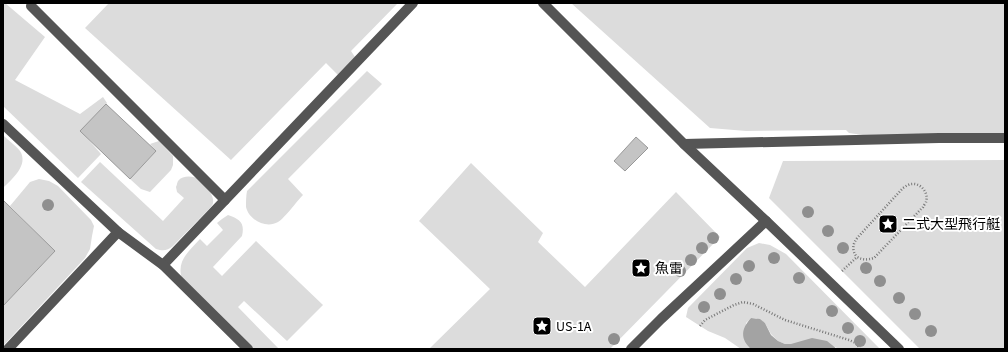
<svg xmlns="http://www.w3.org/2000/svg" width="1008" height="352" viewBox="0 0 1008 352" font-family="'Source Sans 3','Noto Sans JP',sans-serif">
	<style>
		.green { fill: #dcdcdc }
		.water { fill: #a3a3a3 }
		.building { fill: #c4c4c4; stroke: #999 }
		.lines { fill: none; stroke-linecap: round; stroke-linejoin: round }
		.path { stroke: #777; stroke-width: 2.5; stroke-dasharray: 1 2; stroke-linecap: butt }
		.minor { stroke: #555; stroke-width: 10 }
		.tree { fill: #8f8f8f }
		.labels { text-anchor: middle; stroke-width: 4; stroke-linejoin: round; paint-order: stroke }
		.poi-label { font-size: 14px; fill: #000; stroke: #fff; text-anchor: start }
	</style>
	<rect width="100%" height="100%" fill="#fff"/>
	<!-- green -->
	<g class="green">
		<polygon points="3,3 5,3 45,37 15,80 80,114 103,97 107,103 81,131 101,154 78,178 3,106"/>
		<polygon points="109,3 398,3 351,51 355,57 339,76 326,63 231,160 85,28"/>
		<polygon points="571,3 1005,3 1005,136 870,136 849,133 846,130 746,131 710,128"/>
		<path d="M367 71 382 84 288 179 303 195C297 201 284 219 278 222 266 229 249 220 246 207 246 202 246 196 247 191Z"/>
		<path d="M3 135C8 140 16 146 20 151 29 165 12 179 3 188Z"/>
		<polygon points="159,141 173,156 173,165 171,170 150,192 141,189 130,179 156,151 150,144"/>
		<polygon points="1005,160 1005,349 920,349 769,198 783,161"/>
		<path d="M100 162 163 221 184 198 177 192 176 187C177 185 177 183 178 181 183 175 193 176 199 179 204 182 215 196 213 203 213 205 211 206 210 208L173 246C167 251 163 251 156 249L81 182Z"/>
		<polygon points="471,163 543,233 538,242 585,287 676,192 720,237 610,349 429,349 490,289 419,221"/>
		<polygon points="39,179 49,181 58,186 91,220 94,226 92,236 90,249 85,258 3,346 3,306 55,251 10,206 30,182"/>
		<path d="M228 215C240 219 245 223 242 236L213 267 222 276 256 241 323 305 287 341 244 301 238 307 279 349H250L182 279C176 261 189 251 200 239L207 246 223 230 217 223 222 219Z"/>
		<polygon points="759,243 770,245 786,254 880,349 837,349 836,347 785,344 778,341 771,334 765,323 756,318 751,318 746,323 748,346 751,349 741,349 725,338 708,331 686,317 688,308 747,248"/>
	</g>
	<!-- water -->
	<path class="water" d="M751 318 760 319 765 323 771 335 778 341 785 344H791L812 338 827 341 837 349H751C740 339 741 329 751 318Z"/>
	<!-- building -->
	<g class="building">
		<polygon points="106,104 156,151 130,179 80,131"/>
		<polygon points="636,137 648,148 625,171 614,161"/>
		<polygon points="3,200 55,251 3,306"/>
	</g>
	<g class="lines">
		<!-- path -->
		<g class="path">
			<path d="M842 271 857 257C863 260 867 260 874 258L923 207C923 206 926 203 926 202 929 193 921 183 912 184 909 184 906 186 903 188L858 237C853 243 851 250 857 257"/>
			<polyline points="700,326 705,320 734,305 743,302 753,304 785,320 849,340 856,343 860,349"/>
		</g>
		<!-- minor -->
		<g class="minor">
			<polyline points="543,3 684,144 766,221 899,349"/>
			<polyline points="31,6 225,200 163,265"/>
			<polyline points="3,124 118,232 163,265 248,349"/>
			<polyline points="684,144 939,138 1005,138"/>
			<polyline points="225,200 413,3"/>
			<polyline points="8,349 118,232"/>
			<polyline points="631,349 661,319 766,221"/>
		</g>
	</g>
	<!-- trees -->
	<g class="tree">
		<circle cx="48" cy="205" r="6"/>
		<circle cx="808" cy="212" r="6"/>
		<circle cx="828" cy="231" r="6"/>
		<circle cx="713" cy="238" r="6"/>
		<circle cx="702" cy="248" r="6"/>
		<circle cx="843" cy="248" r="6"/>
		<circle cx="774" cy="258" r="6"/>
		<circle cx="691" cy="260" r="6"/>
		<circle cx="749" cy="266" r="6"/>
		<circle cx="866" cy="268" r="6"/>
		<circle cx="680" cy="271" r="6"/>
		<circle cx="799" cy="278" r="6"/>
		<circle cx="736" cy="279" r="6"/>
		<circle cx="880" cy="281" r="6"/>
		<circle cx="720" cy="294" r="6"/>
		<circle cx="899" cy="298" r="6"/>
		<circle cx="704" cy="307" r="6"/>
		<circle cx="832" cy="311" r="6"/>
		<circle cx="915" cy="314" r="6"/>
		<circle cx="848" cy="328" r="6"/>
		<circle cx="931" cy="331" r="6"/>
		<circle cx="614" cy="339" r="6"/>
		<circle cx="860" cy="341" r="6"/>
	</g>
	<!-- icons -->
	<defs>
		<g id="sight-square" transform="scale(1)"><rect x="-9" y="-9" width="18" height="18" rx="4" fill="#000" stroke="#fff"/><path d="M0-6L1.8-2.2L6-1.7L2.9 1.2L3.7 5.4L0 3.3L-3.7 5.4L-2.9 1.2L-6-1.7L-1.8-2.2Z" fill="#fff"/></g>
	</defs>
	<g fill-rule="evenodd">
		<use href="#sight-square" x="888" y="224"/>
		<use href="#sight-square" x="641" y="268"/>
		<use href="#sight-square" x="542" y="326"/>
	</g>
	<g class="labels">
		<!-- poi labels -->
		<g class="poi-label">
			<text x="902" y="229">二式大型飛行艇</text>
			<text x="655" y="273">魚雷</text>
			<text x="556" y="331">US-1A</text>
		</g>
	</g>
	<!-- border -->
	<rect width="1008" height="352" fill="none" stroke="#000000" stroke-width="8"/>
</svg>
